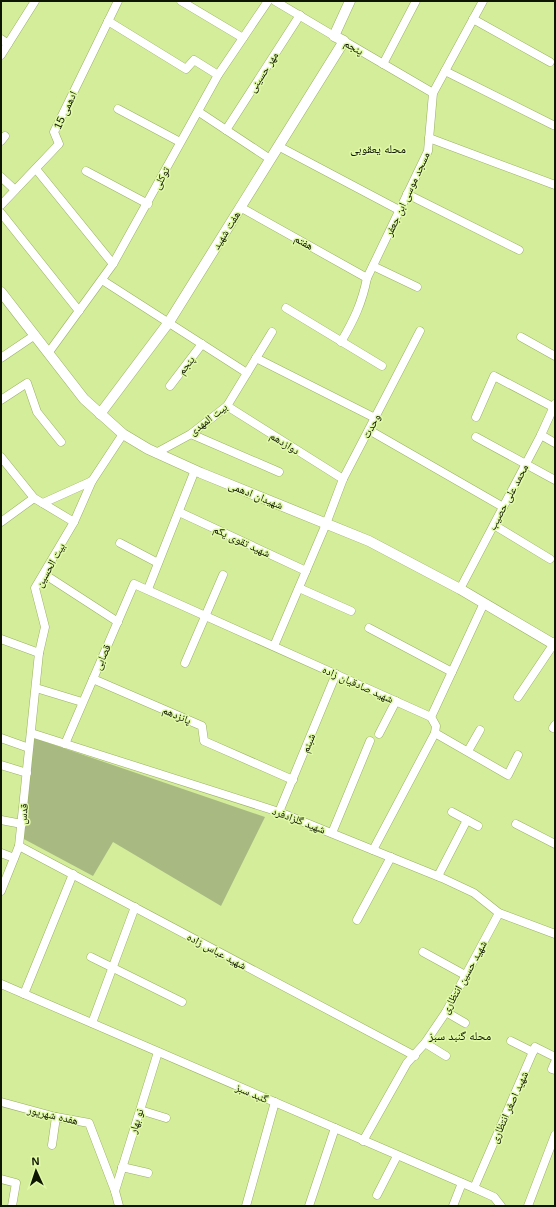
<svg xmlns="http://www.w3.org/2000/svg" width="556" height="1207" viewBox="0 0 556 1207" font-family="Arial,'Noto Naskh Arabic',sans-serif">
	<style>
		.pitch { fill: #a8ba82 }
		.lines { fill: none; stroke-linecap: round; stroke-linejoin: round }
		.minor-casing { stroke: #9ab161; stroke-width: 9 }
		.tertiary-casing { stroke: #9ab161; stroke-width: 11 }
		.minor { stroke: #fff; stroke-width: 8 }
		.tertiary { stroke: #fff; stroke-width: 10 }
		.labels { text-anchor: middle; stroke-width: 3; stroke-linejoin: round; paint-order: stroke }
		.street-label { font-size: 11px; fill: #0e1500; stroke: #e1faa8 }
		.neighbourhood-label { font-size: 12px; fill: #0e1500; stroke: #e1faa8 }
	</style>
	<rect width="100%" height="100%" fill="#d4ed9b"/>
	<!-- pitch -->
	<polygon class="pitch" points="31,737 265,817 221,906 113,842 93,876 22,838"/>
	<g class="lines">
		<!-- minor casing -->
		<g class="minor-casing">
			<g id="minor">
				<polyline points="181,1 243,38"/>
				<polyline points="275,1 334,36"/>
				<polyline points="473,19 550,62"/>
				<polyline points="108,21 186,69 194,60 218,75"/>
				<polyline points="1,39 8,44"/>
				<polyline points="344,41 433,93"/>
				<polyline points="1,55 35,1"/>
				<polyline points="383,64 416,1"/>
				<polyline points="445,71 553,125"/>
				<polyline points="118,109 180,142"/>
				<polyline points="199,112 270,159"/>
				<polyline points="226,130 300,15"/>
				<polyline points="429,138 555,185"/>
				<polyline points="1,141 5,136"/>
				<polyline points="278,146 399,210"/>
				<polyline points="36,169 113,264"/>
				<polyline points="86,171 148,204"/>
				<polyline points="1,177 15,190"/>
				<polyline points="407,194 519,250"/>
				<polyline points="1,205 59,144 54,132 118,1"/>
				<polyline points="240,207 367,278"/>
				<polyline points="1,213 79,311"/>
				<polyline points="373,266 417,287"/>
				<polyline points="102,280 247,373"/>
				<polyline points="286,308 382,366"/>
				<polyline points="521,337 555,356"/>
				<path d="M341 342C354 320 362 303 367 278L428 151 433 93 483 1"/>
				<polyline points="49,352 113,264 218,75 268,1"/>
				<polyline points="1,358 35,335"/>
				<polyline points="256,358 375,418"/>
				<polyline points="170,386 202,344"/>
				<polyline points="1,400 27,383 37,412 61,442"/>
				<polyline points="227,406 343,479"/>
				<polyline points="476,417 494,376 553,407"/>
				<polyline points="369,430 503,507"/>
				<polyline points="191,434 279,472"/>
				<polyline points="541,435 555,443"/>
				<polyline points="476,437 555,480"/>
				<polyline points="156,453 191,434 227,406 272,332"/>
				<polyline points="1,457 34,498 74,522"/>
				<polyline points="43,503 92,481"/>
				<polyline points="179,512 306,571"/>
				<polyline points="1,522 34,498"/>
				<polyline points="494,525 550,559"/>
				<polyline points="120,543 158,563"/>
				<polyline points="44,574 118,622"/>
				<polyline points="299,588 351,611"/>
				<polyline points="148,589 195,470"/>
				<polyline points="460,589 541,435 555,404"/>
				<polyline points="369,628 452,672"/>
				<polyline points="1,639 39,653"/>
				<polyline points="274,646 326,524 343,479 420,331"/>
				<polyline points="185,663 223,575"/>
				<polyline points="93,679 202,726 204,741 293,780"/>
				<polyline points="36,688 82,702"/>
				<polyline points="518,697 555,642"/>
				<polyline points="431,717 484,603"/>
				<polyline points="553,728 555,725"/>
				<polyline points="31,733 279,812 442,878 474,893 499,913 555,934"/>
				<polyline points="435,733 508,775 518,755"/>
				<polyline points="379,734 396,701"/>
				<polyline points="1,738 29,748"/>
				<polyline points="65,744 134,584 431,717 436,726 435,733 373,850"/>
				<polyline points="468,751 480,730"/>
				<polyline points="1,765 27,773"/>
				<polyline points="279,812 336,674"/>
				<polyline points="452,812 478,826"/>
				<polyline points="1,820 22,824"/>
				<polyline points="516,824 555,844"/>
				<polyline points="332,833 370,741"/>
				<polyline points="19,846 415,1056"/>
				<polyline points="1,853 14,858"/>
				<polyline points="438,876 467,820"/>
				<polyline points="1,891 19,846 39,653 45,627 35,588 74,522 92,481 123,434"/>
				<polyline points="357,920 391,857"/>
				<polyline points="423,952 465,975"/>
				<polyline points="91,957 182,1002"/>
				<polyline points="1,984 474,1188 494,1197 501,1206"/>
				<polyline points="24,994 73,874"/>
				<polyline points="446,1012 465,1023"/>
				<polyline points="92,1023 135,907"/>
				<polyline points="511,1041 533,1052"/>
				<polyline points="425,1043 446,1056"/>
				<polyline points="555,1062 552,1069 555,1070"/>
				<polyline points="1,1102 56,1117 89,1123 115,1191 119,1206"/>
				<polyline points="140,1110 166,1118"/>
				<polyline points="363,1141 407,1063 425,1043 446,1012 499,913"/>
				<polyline points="52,1145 56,1117"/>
				<polyline points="122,1167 148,1173"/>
				<polyline points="1,1179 16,1183 12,1206"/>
				<polyline points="474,1188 535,1047 555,1057"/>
				<polyline points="115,1191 158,1052"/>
				<polyline points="377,1195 397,1156"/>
				<polyline points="246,1206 275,1102"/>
				<polyline points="309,1206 335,1128"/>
				<polyline points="453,1206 462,1183"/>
				<polyline points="528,1206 555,1135"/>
			</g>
		</g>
		<!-- tertiary casing -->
		<g class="tertiary-casing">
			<g id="tertiary">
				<polyline points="1,292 84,399 123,434 148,449 201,473 369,541 460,589 555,645"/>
				<polyline points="100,414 169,322 344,41 334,36 350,1"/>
			</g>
		</g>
		<!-- minor -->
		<use href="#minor" class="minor"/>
		<!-- tertiary -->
		<use href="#tertiary" class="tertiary"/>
	</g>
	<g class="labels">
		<!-- street labels -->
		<g class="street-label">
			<text transform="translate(354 47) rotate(30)" y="4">پنجم</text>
			<text transform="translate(263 72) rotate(-57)" y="4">مهر حسینی</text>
			<text transform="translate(65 110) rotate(-65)" y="4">ادهمی 15</text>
			<text transform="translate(161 178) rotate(-62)" y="4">توکلی</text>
			<text transform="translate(407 194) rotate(-65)" y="4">مسجد موسی ابن جعفر</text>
			<text transform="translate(226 230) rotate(-58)" y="4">هفت شهید</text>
			<text transform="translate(304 242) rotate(29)" y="4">هفتم</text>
			<text transform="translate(186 365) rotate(-52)" y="4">پنجم</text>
			<text transform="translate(208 419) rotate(-38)" y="4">بیت المهدی</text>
			<text transform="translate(371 426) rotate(-62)" y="4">وحدت</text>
			<text transform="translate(285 443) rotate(32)" y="4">دوازدهم</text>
			<text transform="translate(256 495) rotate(22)" y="4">شهیدان ادهمی</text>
			<text transform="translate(508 497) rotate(-62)" y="4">محمد علی حصیب</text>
			<text transform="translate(242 541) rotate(25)" y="4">شهید تقوی یکم</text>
			<text transform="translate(50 565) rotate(-61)" y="4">بیت الحسین</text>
			<text transform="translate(102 657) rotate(-66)" y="4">قصابی</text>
			<text transform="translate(358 684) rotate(24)" y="4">شهید صادقیان زاده</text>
			<text transform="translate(177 715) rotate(23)" y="4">پانزدهم</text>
			<text transform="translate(308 743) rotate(-68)" y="4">شبنم</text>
			<text transform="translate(23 814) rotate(-84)" y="4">قدس</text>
			<text transform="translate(299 820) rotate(21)" y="4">شهید گلزادفرد</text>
			<text transform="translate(217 951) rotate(28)" y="4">شهید عباس زاده</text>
			<text transform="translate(464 977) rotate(-61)" y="4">شهید حسین انتظاری</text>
			<text transform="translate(252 1093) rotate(23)" y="4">گنبد سبز</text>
			<text transform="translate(509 1107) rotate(-66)" y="4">شهید اصغر انتظاری</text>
			<text transform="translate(53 1115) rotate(13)" y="4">هفده شهریور</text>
			<text transform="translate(136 1121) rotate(-73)" y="4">نو بهار</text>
		</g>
		<!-- neighbourhood labels -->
		<g class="neighbourhood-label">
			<text x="378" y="153">محله یعقوبی</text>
			<text x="460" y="1040">محله گنبد سبز</text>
		</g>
	</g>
	<!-- border -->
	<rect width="556" height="1207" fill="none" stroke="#0e1500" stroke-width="4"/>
	<!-- north arrow -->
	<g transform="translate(36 1171) rotate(357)" stroke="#e1faa8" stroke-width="3" paint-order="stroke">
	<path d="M0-3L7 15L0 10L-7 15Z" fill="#0e1500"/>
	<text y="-6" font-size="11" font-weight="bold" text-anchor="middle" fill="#0e1500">N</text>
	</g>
</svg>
